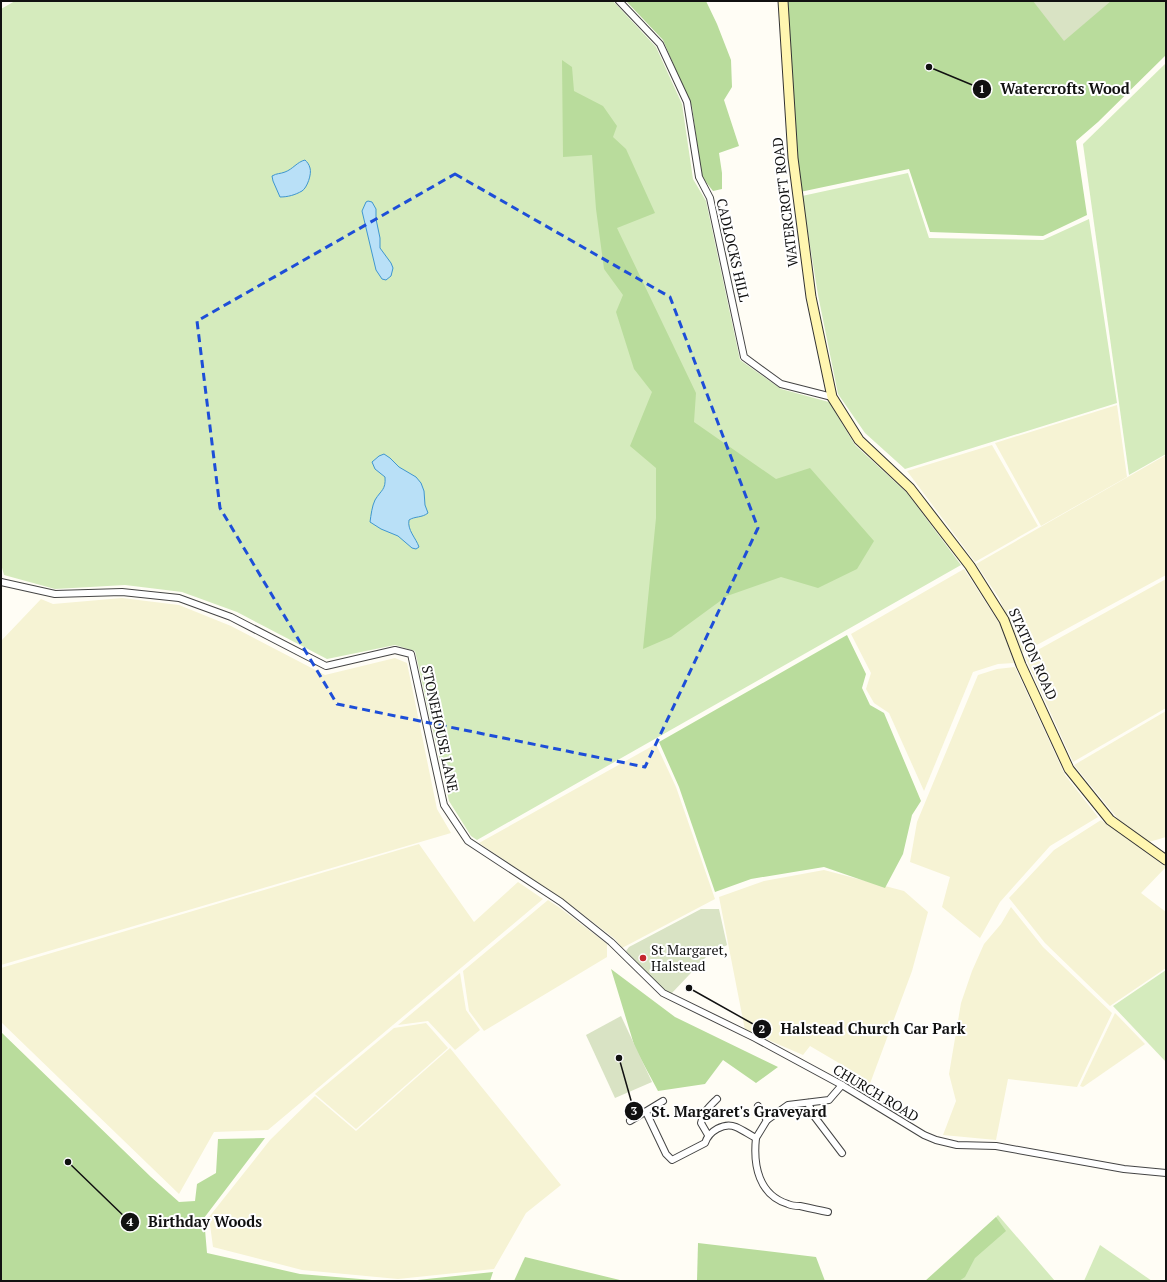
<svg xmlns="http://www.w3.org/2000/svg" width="1167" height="1282" viewBox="0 0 1167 1282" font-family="'PT Serif',serif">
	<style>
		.farmland { fill: #f6f3d4 }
		.green { fill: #d5ebbd }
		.forest { fill: #b9dc9c }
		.cemetery { fill: #d9e3c4 }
		.water { fill: #b9e0f7; stroke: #3f96cf }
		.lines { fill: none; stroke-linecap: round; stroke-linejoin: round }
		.street-casing { stroke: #444; stroke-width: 8 }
		.secondary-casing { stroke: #333; stroke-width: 11 }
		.street { stroke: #fff; stroke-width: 6 }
		.secondary { stroke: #fff6b0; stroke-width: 9 }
		.marked { fill: none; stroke: #1d4ed8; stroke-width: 3; stroke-dasharray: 8 5; stroke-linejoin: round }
		.poi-dot { fill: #c4262e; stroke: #fff; stroke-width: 1.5 }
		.labels { text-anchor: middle; stroke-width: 4; stroke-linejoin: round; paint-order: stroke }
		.street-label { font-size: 14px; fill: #111; stroke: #fff }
		.poi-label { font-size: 14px; fill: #111; stroke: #fff; text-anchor: start }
		.leader { fill: none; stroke: #111; stroke-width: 1.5 }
		.callout-dot { fill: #111; stroke: #fff; stroke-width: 1.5 }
		.mark-label { font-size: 12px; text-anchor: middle; font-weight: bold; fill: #fff }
		.callout-label { font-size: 15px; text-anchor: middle; font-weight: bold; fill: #111; stroke: #fff; stroke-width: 4; stroke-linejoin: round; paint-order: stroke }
	</style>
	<rect width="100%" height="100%" fill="#fffdf5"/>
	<!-- farmland -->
	<g class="farmland">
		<polygon points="1117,405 1127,477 1041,526 995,443"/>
		<polygon points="992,445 1038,526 975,562 907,471"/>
		<polygon points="1166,455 1166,575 1022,653 999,598 976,564"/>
		<polygon points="964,569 1001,626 1014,663 998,664 973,672 924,791 889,713 874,703 866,689 871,673 851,634"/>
		<polygon points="1166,579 1166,708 1073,762 1025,657"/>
		<polygon points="122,598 179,605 231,626 325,675 395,658 407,663 437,809 451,833 1,965 1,641 41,599 53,604"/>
		<polygon points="1015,667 1065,775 1098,817 1050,846 1000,902 980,938 942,907 950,877 910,862 917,822 978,675 997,669"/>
		<polygon points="1166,711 1166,837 1149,842 1118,819 1074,765"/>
		<polygon points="656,744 676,787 715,899 622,948 615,939 564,900 479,843"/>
		<polygon points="1101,820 1166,867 1141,893 1166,912 1166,968 1110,1006 1045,943 1009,898 1054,850"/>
		<polygon points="419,844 474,922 518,882 543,899 268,1130 214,1132 179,1194 1,1022 1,968"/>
		<polygon points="824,870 904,891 928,912 912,971 865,1097 855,1089 861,1076 810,1046 803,1055 745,1030 719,897 764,881"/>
		<polygon points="548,900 560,908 607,944 607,957 484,1031 469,1011 463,971"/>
		<polygon points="1011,907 1043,947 1112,1013 1077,1087 1008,1079 996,1140 943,1135 956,1101 949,1074 961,1003 972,971 984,944 1001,924"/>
		<polygon points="460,973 466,1010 480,1030 455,1050 428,1021 398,1025"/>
		<polygon points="1115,1013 1145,1044 1083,1087 1080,1086"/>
		<polygon points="426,1023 448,1048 356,1129 315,1094 394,1028"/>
		<polygon points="450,1048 561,1185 526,1213 494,1269 398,1279 302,1270 213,1247 209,1217 270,1140 315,1096 356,1131"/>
	</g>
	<!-- green -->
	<g class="green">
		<polygon points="15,1 613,1 656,47 682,104 693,179 706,201 740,360 781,389 829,402 855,445 907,493 961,565 477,840 471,836 449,801 415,651 395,645 327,659 237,612 182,592 125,585 55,589 4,575 1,564 1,9"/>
		<polygon points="1166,63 1166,454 1129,475 1083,144"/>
		<polygon points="908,173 929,238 1043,240 1089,219 1117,403 905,469 865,433 838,394 818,295 802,196"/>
		<polygon points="1166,970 1166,1062 1113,1006"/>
		<polygon points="998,1215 1055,1281 935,1281 951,1269"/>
		<polygon points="1100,1245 1152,1281 1084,1281"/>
	</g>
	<!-- forest -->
	<g class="forest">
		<polygon points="626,1 706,1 717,24 731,60 732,87 724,100 739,146 719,153 722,173 722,189 713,191 702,177 692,107 663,40"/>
		<polygon points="788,1 1166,1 1166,55 1098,122 1076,141 1087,215 1043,236 930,232 909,169 800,192 789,59"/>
		<polygon points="562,60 572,67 574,91 603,106 617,126 613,137 626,149 655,213 617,228 696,393 694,422 776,479 810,468 874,541 857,569 818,588 781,577 727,596 671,637 643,649 656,518 656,468 630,446 652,392 634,369 616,312 623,295 604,269 596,209 592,155 563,157"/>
		<polygon points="847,635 866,674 862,688 870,705 884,713 921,801 912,815 903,854 885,888 824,867 751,879 715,892 679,787 659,742"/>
		<polygon points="611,969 675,1017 778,1067 756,1083 723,1060 705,1084 658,1091 635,1048"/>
		<polygon points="1,1032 151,1177 179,1202 195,1201 197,1184 216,1173 218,1139 265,1138 204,1218 207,1253 300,1274 384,1281 1,1281"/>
		<polygon points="996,1217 1006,1231 975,1258 965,1277 959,1281 925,1281"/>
		<polygon points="698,1243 816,1257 825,1281 697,1281"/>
		<polygon points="525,1257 624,1281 514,1281"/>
		<polygon points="493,1272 490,1281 408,1281"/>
	</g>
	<!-- cemetery -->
	<g class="cemetery">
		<polygon points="1033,1 1111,1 1064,41"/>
		<polygon points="701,909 719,909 727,945 706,957 671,994 663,990 626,951 629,947"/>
		<polygon points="621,1016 652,1082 615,1098 586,1035"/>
	</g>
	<!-- water -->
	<g class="water">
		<path d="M305 160C307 162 309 164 310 168 312 174 307 188 302 191 295 195 288 197 280 197L273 181 272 176C277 173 280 174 285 172 293 169 297 162 305 160Z"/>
		<polygon points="368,201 372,202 376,209 376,219 380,238 380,248 391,263 393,268 391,276 386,280 382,279 376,270 362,211 366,202"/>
		<path d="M384 454 390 458 399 467 416 477 421 483 424 491 425 505 428 513C422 518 415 516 409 520 407 530 416 538 419 547L416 549 412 548 398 536 381 529 370 522C371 515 372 506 375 500 381 490 386 490 385 477L375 469 372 462 379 456Z"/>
	</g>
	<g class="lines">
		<!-- street casing -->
		<g class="street-casing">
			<g id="street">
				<polyline points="619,1 660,44 687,102 699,177 710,198 744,357 781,384 832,397"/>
				<polyline points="1,582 55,594 122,592 179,598 231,617 326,666 395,650 411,654 444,805 468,841 561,902 611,942 663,993 755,1038 842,1085 924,1135 936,1140 957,1145 996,1146 1124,1169 1166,1173"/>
				<polyline points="808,1103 814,1116 842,1153"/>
				<polyline points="758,1106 767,1120"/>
				<path d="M646 1112 666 1154 672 1160 705 1143C709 1131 724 1122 736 1127 743 1130 750 1135 756 1138L767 1120 788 1105 829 1100 842 1085"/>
				<polyline points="630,1121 663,1101"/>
				<path d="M708 1135 701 1123C703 1112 709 1107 717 1099"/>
				<path d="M756 1138C753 1166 759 1195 788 1204 792 1206 796 1206 800 1206 809 1208 818 1210 828 1212"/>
			</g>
		</g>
		<!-- secondary casing -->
		<g class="secondary-casing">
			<polyline id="secondary" points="783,1 793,158 811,297 832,397 859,440 910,488 970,566 1004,620 1021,665 1069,769 1110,820 1166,860"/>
		</g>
		<!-- street -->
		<use href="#street" class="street"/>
		<!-- secondary -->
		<use href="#secondary" class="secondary"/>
	</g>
	<!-- marked area -->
	<path class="marked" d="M455 174 670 297 758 528 645 767 337 704 220 508 197 321Z"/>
	<!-- markers -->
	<circle class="poi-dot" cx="643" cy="958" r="4"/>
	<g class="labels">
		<!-- street labels -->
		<g class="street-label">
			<text transform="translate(785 202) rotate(-97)" y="5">WATERCROFT ROAD</text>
			<text transform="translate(733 250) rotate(77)" y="5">CADLOCKS HILL</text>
			<text transform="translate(1033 654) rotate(66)" y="5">STATION ROAD</text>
			<text transform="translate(440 729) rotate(78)" y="5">STONEHOUSE LANE</text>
			<text transform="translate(876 1093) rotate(31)" y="5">CHURCH ROAD</text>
		</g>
		<!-- poi labels -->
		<g class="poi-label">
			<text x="651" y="955">St Margaret,<tspan x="651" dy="16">Halstead</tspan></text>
		</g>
	</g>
	<!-- callouts -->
	<path class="leader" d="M929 67L982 89M689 988L762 1029M619 1058L634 1111M68 1162L130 1222"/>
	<g class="callout-dot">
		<circle cx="929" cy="67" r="4"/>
		<circle cx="689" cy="988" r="4"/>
		<circle cx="619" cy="1058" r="4"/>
		<circle cx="68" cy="1162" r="4"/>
		<circle cx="982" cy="89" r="10"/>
		<circle cx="762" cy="1029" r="10"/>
		<circle cx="634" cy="1111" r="10"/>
		<circle cx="130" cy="1222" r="10"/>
	</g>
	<g class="mark-label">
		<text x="982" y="93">1</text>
		<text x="762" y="1033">2</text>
		<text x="634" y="1115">3</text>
		<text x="130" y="1226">4</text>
	</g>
	<g class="callout-label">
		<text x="1065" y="94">Watercrofts Wood</text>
		<text x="873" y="1034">Halstead Church Car Park</text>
		<text x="739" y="1117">St. Margaret's Graveyard</text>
		<text x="205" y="1227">Birthday Woods</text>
	</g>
	<!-- border -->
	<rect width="1167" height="1282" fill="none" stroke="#111111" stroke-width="4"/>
</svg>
